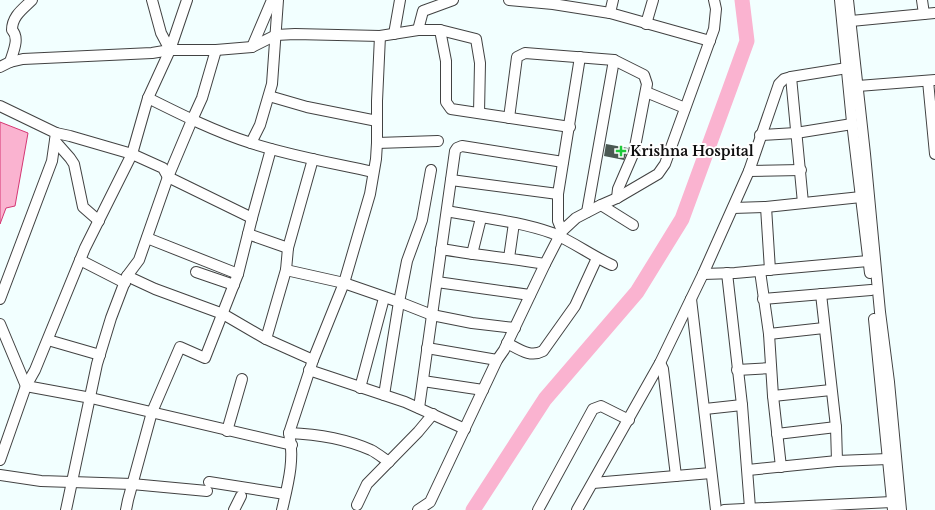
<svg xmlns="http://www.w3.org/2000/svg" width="935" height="510" viewBox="0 0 935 510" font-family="'Libre Baskerville',serif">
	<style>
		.water { fill: #fab3d0; stroke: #d53673 }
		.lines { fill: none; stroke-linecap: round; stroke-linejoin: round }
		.river { stroke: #fab3d0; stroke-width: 15 }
		.building { fill: #4b5953 }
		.minor-casing { stroke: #424242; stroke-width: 12 }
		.minor { stroke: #fff; stroke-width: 10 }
		.poi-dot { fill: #1ec93b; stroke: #fff; stroke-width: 1.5 }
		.labels { text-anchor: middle; stroke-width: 4; stroke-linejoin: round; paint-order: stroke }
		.poi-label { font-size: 14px; font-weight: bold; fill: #0f0f0f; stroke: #fff; text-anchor: start }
	</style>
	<rect width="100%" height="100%" fill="#f2ffff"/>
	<!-- water -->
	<polygon class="water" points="0,122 28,133 15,206 6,208 0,224"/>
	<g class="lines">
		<!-- river -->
		<polyline class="river" points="473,510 545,399 637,292 682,219 730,88 747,41 742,0"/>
	</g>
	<!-- building -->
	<polygon class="building" points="606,144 628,148 624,160 604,156"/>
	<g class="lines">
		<!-- minor casing -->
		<g class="minor-casing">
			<g id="minor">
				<polyline points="152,0 161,33 170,50"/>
				<polyline points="509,0 553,4 610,13 710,41"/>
				<polyline points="840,0 852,122 870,273"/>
				<polyline points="848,0 865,154 880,312 889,382 901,510"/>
				<polyline points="922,0 924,14"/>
				<polyline points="610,13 613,0"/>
				<polyline points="851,21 935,13"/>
				<polyline points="646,24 653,0"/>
				<polyline points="418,30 423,11 453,0"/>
				<polyline points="440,30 446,61 446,102 451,109 570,127"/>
				<polyline points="394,34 400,0"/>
				<polyline points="252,47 272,0"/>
				<path d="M10 62C13 52 20 38 12 30 12 16 23 9 32 0"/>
				<polyline points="0,67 10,62 23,59 152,53 170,50 216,50 252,47 276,35 295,34 380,36 418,30 440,30 476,39 480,63 479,113"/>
				<polyline points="791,77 803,203"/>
				<polyline points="928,81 935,154"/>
				<polyline points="858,86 935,80"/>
				<polyline points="646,92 685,108"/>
				<polyline points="269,96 307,107 377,121"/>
				<path d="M148 98C182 115 216 132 251 143 291 156 333 163 373 172"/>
				<polyline points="0,106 56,133 52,161 0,299"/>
				<polyline points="509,118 517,57 525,53 614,60 644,75 647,84 634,152 618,189 617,198"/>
				<polyline points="56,133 70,136 132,154 163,168 168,177 252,218"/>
				<polyline points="760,135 796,133 852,124"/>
				<polyline points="55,141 70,158 74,164 83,207 99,221"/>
				<polyline points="251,143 260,125 272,84 278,0"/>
				<polyline points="377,143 438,141"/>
				<polyline points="313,159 288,248 286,270 344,283 399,302 432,315 472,323 515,328"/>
				<polyline points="749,171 801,170"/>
				<polyline points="451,180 558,194"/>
				<polyline points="601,205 633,225"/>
				<polyline points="766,207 770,270"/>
				<polyline points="733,208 766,207 861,197"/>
				<path d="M447 211C482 218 518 221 552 233 572 241 592 256 612 265"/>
				<polyline points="587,212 614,60"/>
				<polyline points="562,231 558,221 558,194 580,57"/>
				<polyline points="248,234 288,248"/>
				<polyline points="147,238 238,274"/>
				<path d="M441 249C475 255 510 258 545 264"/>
				<polyline points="472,254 481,218"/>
				<polyline points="509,258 514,223"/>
				<polyline points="80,260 125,283"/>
				<polyline points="760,271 769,334 773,396 781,467"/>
				<polyline points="196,272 234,285"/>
				<polyline points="727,273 742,405 750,508"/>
				<polyline points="703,274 735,273 868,261"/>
				<polyline points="127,276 155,289 223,314 266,339 313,360"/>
				<polyline points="437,282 530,295"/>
				<polyline points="821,294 836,427 837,461"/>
				<polyline points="691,299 716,510"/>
				<polyline points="763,299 871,290"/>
				<polyline points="874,319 893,510"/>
				<polyline points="0,324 26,386 91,398 292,445"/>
				<polyline points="769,334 824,328"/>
				<polyline points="266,339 286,270"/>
				<polyline points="48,340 100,355"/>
				<path d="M507 343C519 349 530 358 543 351L575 306 597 258"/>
				<polyline points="427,348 497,360"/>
				<polyline points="660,363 663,369 676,476"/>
				<polyline points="309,370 405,402 465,429"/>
				<polyline points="737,370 771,368"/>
				<polyline points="423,381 483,390"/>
				<polyline points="360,388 384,298"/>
				<polyline points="384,395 399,302 407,261 422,220 431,170"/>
				<polyline points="773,396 831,390"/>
				<polyline points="419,408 455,151 457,148 462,146 563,162"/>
				<polyline points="705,409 742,405"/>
				<polyline points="227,431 242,379"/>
				<path d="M289 433C315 434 346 439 371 450 377 453 383 458 389 462"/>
				<polyline points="777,434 836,427"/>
				<polyline points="0,460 26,386 35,370 85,248 132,154 148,98 170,50 187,0"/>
				<polyline points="748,470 837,461 888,459"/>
				<polyline points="0,475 41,481 132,484 207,491"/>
				<polyline points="209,482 285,494"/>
				<polyline points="593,483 711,473"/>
				<polyline points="357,505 367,484 418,432 433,414"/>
				<polyline points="66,510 97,364 111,318 127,276 139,260 168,177 192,120 202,98 216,50"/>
				<polyline points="126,510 128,500 152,412 180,347 205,358 238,274 252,218 271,149"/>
				<polyline points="234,510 241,496"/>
				<path d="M282 510C288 484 295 459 289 433L313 360 344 283 370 194 376 159 377 143V101L380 36"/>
				<polyline points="418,510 430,502 497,360 504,350 545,264 562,231 576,218 601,205 617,198 658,174 665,164 714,29 716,9 714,0"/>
				<polyline points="538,510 593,409 601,406 629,420"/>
				<polyline points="577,510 660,363 703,274 749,171 779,84 784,79 791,77 847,68"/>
				<polyline points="724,510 892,502"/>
			</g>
		</g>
		<!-- minor -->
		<use href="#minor" class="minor"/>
	</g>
	<!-- markers -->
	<path class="poi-dot" d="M619 145h4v4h4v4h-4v4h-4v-4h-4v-4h4z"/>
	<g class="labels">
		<!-- poi labels -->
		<g class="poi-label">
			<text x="630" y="156">Krishna Hospital</text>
		</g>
	</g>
</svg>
